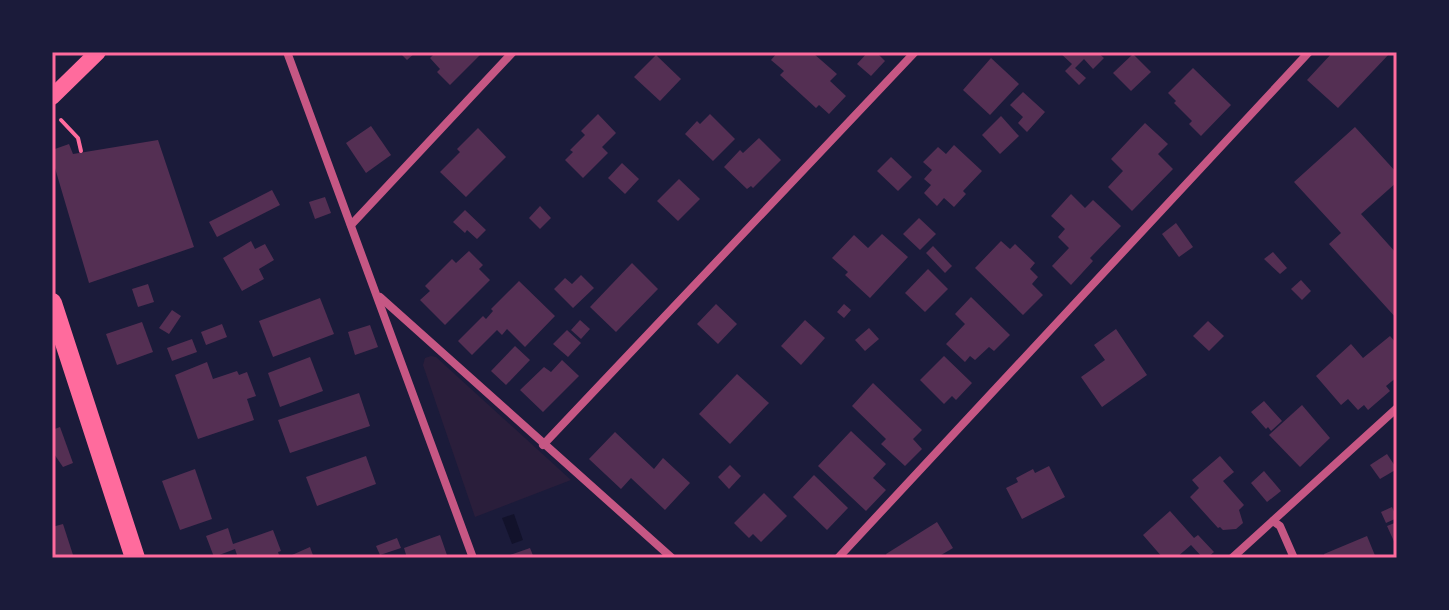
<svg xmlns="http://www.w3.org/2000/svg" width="1449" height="610" viewBox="0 0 1449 610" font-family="Roboto,sans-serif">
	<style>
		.green { fill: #2a1e3b }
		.water { fill: #12122b }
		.building { fill: #542f53 }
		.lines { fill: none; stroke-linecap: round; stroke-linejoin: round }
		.path { stroke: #ff6b9d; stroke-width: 4 }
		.minor { stroke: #c65784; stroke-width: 8 }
		.secondary { stroke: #ff6b9d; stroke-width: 16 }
		.primary { stroke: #ff6b9d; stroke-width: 20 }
		.neatline { fill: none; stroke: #ff6b9d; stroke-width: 3 }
	</style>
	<rect width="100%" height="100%" fill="#1b1b3a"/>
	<!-- green -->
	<polygon class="green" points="431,356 436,357 571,480 475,517 423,365 425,358"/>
	<!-- water -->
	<polygon class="water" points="514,514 523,540 512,544 502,518"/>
	<!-- building -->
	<g class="building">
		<polygon points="399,52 416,52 407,60"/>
		<polygon points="436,52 483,52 450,85 437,72 440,69 430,58"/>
		<polygon points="778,52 816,52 814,54 837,74 830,81 846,96 829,114 819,105 816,108 780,75 784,71 771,60"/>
		<polygon points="868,52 876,52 885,61 871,76 857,64"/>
		<polygon points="1059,52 1097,52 1104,58 1093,69 1084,59 1075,68 1086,78 1079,85 1065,71 1072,64"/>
		<polygon points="1333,52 1391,52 1338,108 1307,80"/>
		<polygon points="1133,54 1151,72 1131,91 1113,73"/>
		<polygon points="656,55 681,79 660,101 634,77"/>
		<polygon points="991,58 1019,84 990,115 963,90"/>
		<polygon points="1193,68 1231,105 1201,136 1189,124 1192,121 1174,103 1176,101 1168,93"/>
		<polygon points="1023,92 1045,112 1027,132 1018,123 1023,117 1010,105"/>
		<polygon points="598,114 616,133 602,147 608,153 583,178 565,160 573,152 570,150 585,135 581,131"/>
		<polygon points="710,114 735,139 713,161 685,134 697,121 700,124"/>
		<polygon points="1001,116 1019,136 1000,154 982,135"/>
		<polygon points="1145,123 1168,144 1158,154 1173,169 1132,211 1108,187 1123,171 1111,159"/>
		<polygon points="371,126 391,155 366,173 346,143"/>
		<polygon points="1355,127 1397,173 1397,182 1361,214 1397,254 1397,319 1329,244 1341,233 1294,182"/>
		<polygon points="478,128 506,157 466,197 440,172 460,152 457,149"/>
		<polygon points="759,138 781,160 753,188 751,186 747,189 724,167 740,150 743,153"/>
		<polygon points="158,140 194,247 89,283 52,158 52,150 69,144 73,154"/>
		<polygon points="954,145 982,171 963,191 966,194 954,207 944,198 937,206 924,193 931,185 924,179 932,170 923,162 938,147 946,154"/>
		<polygon points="891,157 912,177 898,191 877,171"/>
		<polygon points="622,163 639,179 625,194 608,178"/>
		<polygon points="679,179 700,199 678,221 657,201"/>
		<polygon points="272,190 280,205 217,237 209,222"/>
		<polygon points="1071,194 1085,208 1093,200 1121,226 1090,258 1093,261 1071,285 1052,266 1069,248 1058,237 1065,229 1051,216"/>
		<polygon points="325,197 331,213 315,219 309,202"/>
		<polygon points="540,206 551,218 540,229 529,218"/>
		<polygon points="465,210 486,230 477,239 467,230 465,233 453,222"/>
		<polygon points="919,218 936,234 920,250 903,234"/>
		<polygon points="1176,223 1193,247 1179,257 1162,234"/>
		<polygon points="882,234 908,257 870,298 845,275 848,272 832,258 854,235 868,248"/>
		<polygon points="251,241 255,249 265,244 274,260 259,269 264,279 242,291 223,258"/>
		<polygon points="1001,241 1010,249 1015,244 1035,263 1030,269 1038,277 1032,284 1043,295 1023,315 975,268"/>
		<polygon points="933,246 952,266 945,273 926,253"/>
		<polygon points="469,251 483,265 479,269 490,280 445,325 420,300 430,291 425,286 452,259 456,263"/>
		<polygon points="1273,252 1287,268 1280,274 1264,259"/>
		<polygon points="632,263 658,289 616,332 590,307"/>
		<polygon points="928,269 948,289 925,312 905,293"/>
		<polygon points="581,275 594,288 573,308 554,289 565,278 572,284"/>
		<polygon points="1301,280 1311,291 1302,300 1291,289"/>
		<polygon points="519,281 555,316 525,347 507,329 502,335 497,330 472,355 458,341 483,316 486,319 493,311 491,309"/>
		<polygon points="148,284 154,302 138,307 132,289"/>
		<polygon points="971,297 1010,335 994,351 989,347 975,360 970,356 965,362 946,344 965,324 955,314"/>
		<polygon points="320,298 334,334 273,357 259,321"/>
		<polygon points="716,304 737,324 718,344 697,324"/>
		<polygon points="844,304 851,310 844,318 837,312"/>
		<polygon points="172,310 181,316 169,334 159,328"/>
		<polygon points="580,320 590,329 581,339 571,330"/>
		<polygon points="805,320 825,338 801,365 781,346"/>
		<polygon points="1208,321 1224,336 1209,351 1193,336"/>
		<polygon points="142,322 153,352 117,365 106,334"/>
		<polygon points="222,324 227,337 206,345 201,332"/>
		<polygon points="370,325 378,347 355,355 348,332"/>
		<polygon points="869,328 879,339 865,351 855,340"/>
		<polygon points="1116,329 1147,375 1102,407 1081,377 1105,360 1094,345"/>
		<polygon points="567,330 581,343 568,357 553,344"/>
		<polygon points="1390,336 1397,344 1397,377 1386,386 1390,391 1368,410 1364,405 1358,410 1348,399 1341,405 1316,376 1351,344 1363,358"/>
		<polygon points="192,339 197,352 172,361 167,348"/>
		<polygon points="515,346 530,360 506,385 491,371"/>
		<polygon points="944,356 972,383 956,400 952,396 944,404 920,380"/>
		<polygon points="310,357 323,391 280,407 268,373"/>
		<polygon points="562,360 579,376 543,412 520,390 544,367 551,372"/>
		<polygon points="207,362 213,379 237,371 239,375 247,372 256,396 247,399 254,420 198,439 175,375"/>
		<polygon points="737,374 769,403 730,444 699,414"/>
		<polygon points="873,383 922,430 913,439 922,449 905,466 881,444 886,439 852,406"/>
		<polygon points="359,393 370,426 290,453 278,420"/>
		<polygon points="1264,401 1282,421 1271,431 1268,427 1266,429 1251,412"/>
		<polygon points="1302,405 1330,438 1300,467 1269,435"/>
		<polygon points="60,427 73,463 63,467 52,451 52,430"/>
		<polygon points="851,431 886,464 873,478 886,490 866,511 818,466"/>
		<polygon points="615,432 654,469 663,458 690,483 665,510 631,478 621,489 589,459"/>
		<polygon points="1387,454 1397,469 1380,479 1370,465"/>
		<polygon points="366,456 376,484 317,506 306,477"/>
		<polygon points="1220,456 1234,472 1223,481 1244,505 1239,510 1243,523 1236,529 1223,530 1220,527 1218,528 1190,497 1199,488 1192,480"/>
		<polygon points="730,465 741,476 729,489 718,477"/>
		<polygon points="1049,466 1065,497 1022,519 1006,488 1018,482 1016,478 1033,469 1035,473"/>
		<polygon points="195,469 212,519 180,530 162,481"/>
		<polygon points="1264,471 1281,491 1267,502 1251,483"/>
		<polygon points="814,475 848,508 827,530 793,497"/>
		<polygon points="764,493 787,516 761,542 753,534 749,538 734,523"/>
		<polygon points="1392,507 1397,518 1386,523 1381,512"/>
		<polygon points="1170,511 1194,538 1198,535 1214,552 1207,558 1203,558 1191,545 1176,558 1163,558 1143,535"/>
		<polygon points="937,522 953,548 936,558 888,558 886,554"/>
		<polygon points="1397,522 1397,548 1387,526"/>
		<polygon points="63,524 74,558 52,558 52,527"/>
		<polygon points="228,528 233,544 273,530 281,551 278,552 280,558 238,558 235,549 214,557 206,536"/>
		<polygon points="440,535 448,558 407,558 404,548"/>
		<polygon points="1367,536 1376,558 1325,558 1324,554"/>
		<polygon points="397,538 401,548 380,555 376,546"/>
		<polygon points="310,547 314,558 293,558 292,555"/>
		<polygon points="530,548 534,558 502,558"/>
	</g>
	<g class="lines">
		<!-- path -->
		<polyline class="path" points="61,120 78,138 81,151"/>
		<!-- minor -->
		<g class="minor">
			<polyline points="287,52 473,558"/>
			<polyline points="351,225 513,52"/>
			<polyline points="380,297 672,558"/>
			<polyline points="543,445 915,52"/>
			<polyline points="1273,521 1280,526 1294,558"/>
			<polyline points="838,558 1309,52"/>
			<polyline points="1232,558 1397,408"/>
		</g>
		<!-- secondary -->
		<polyline class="secondary" points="52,97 98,52"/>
		<!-- primary -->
		<polyline class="primary" points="52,303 135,558"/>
	</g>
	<!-- border -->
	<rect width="1449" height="610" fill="none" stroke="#1b1b3a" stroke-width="108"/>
	<rect x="54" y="54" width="1341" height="502" class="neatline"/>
</svg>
